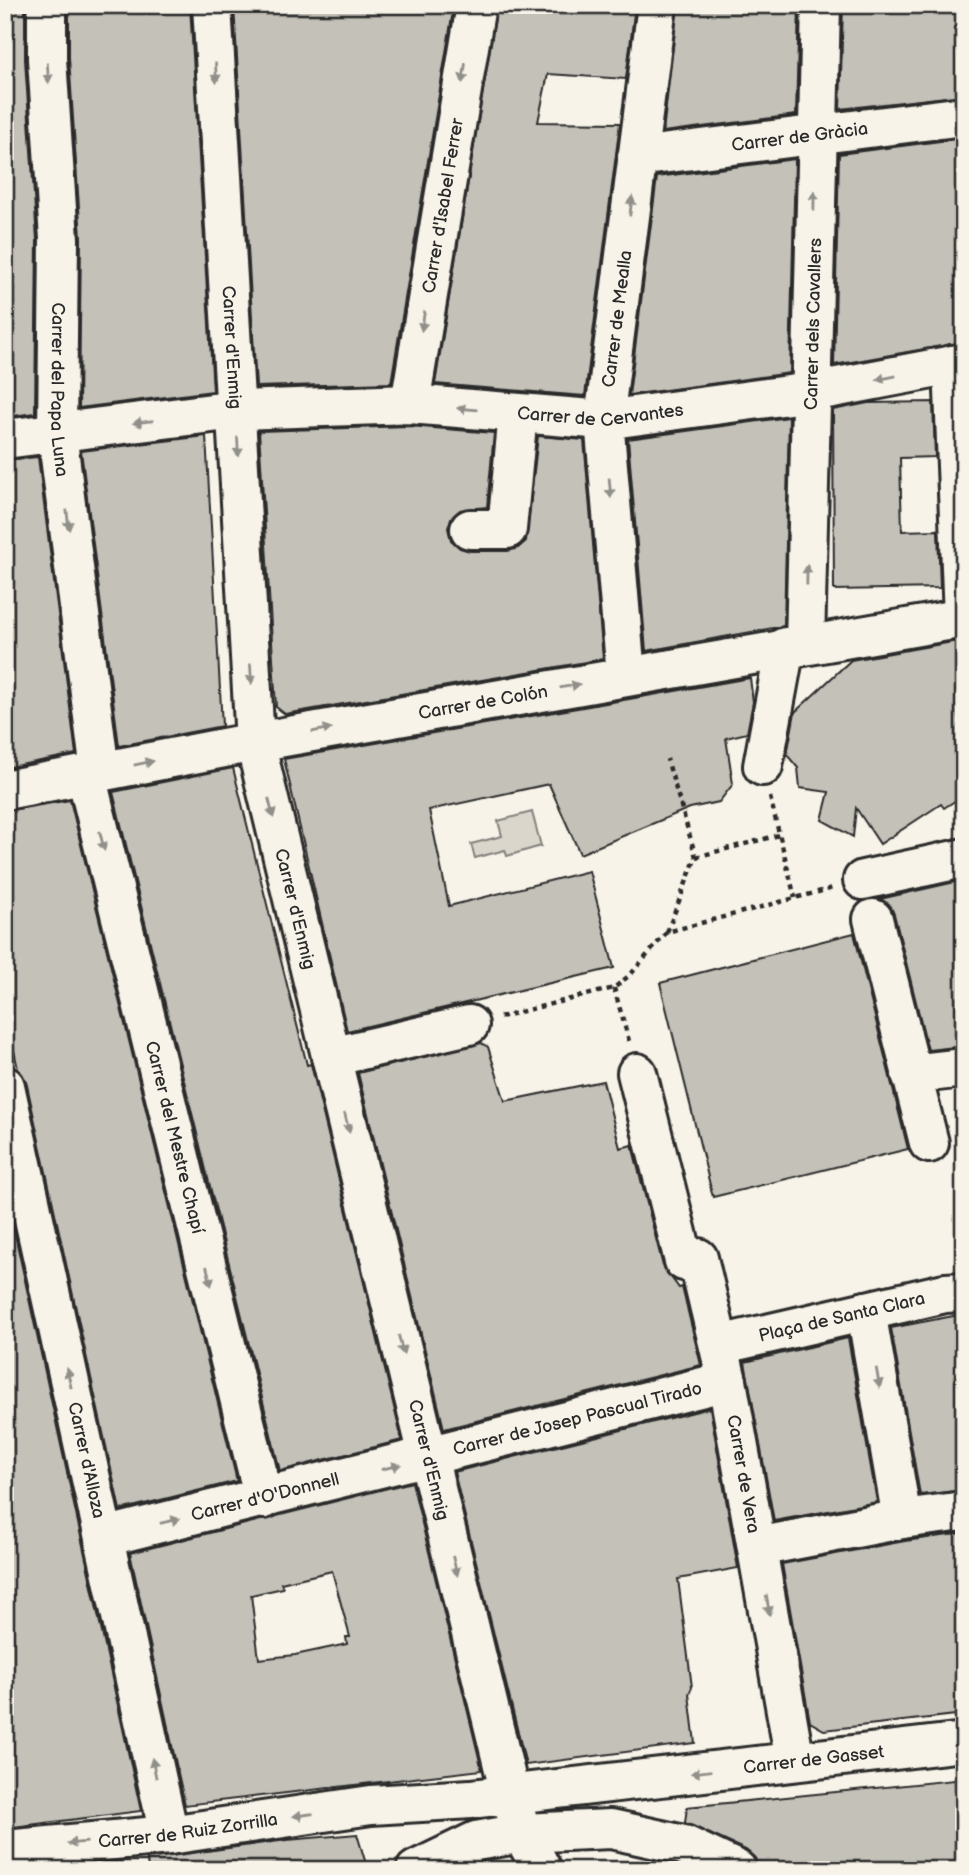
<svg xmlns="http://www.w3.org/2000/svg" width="969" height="1875" viewBox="0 0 969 1875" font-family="'Balsamiq Sans',sans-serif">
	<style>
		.green { fill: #dad6cc; stroke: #82807c; stroke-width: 2 }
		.building { fill: #c4c1b9; stroke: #2b2b2b; stroke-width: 2; fill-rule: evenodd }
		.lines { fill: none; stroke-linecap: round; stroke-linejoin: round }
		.minor-casing { stroke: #2b2b2b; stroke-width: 44 }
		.path { stroke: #2b2b2b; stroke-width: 4.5; stroke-dasharray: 5 5; stroke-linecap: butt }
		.minor { stroke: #f7f3e8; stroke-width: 38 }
		.oneway { fill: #918f8a }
		.labels { text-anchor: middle; stroke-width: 5; stroke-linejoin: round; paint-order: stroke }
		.street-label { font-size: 18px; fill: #2b2b2b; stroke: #f7f3e8 }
	</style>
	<rect width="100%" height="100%" fill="#f7f3e8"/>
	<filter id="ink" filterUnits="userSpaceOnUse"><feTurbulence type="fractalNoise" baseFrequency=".0143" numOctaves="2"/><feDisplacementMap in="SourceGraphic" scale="14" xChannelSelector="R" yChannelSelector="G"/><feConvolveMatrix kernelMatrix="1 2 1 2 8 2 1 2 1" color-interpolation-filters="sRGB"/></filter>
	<g filter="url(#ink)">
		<!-- green -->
		<polygon class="green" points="532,812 541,846 507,856 505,850 475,858 471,844 502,836 498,821"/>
		<!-- building -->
		<g class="building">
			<polygon points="5,5 25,5 25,60 37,240 35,413 5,417"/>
			<polygon points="69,5 190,5 213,391 79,408 81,238 69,58"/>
			<polygon points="234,5 454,5 391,383 256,387"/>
			<polygon points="497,5 635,5 626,79 548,74 538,122 620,123 585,396 435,384"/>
			<polygon points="678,5 799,5 796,115 663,132"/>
			<polygon points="843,5 964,5 964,95 840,109"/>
			<polygon points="964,138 964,342 834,365 839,154"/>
			<polygon points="795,159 790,373 629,395 657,177"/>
			<polygon points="933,402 935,457 900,458 902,531 938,530 940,588 834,590 833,410 868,403"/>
			<polygon points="789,417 784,626 646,651 628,439"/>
			<polygon points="409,426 494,433 487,507 460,510 451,518 448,528 451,540 460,548 470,551 508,551 518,548 526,541 538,436 584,440 603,659 285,714 276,707 259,431"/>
			<polygon points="206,436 222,726 119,746 81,451"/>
			<polygon points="38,457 76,754 5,768 5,460"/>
			<polygon points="964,640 964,795 944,808 941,804 880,844 856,808 853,837 822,820 829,792 800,788 798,768 787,755 795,712 851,660"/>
			<polygon points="750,678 753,702 747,733 726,738 733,784 719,802 690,808 580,854 549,784 429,810 449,906 589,871 614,968 347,1031 284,759"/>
			<polygon points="233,768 307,1065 311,1064 402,1440 280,1471 113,792"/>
			<polygon points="70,800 237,1481 120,1510 26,1081 18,1069 5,1009 5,811"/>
			<polygon points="964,880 964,1046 928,1050 894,914 889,904 880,899"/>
			<polygon points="854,933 908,1149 713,1197 660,983"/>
			<polygon points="481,1043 488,1047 505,1101 603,1081 620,1148 632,1145 663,1266 679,1288 682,1287 701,1365 444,1429 358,1073"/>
			<polygon points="5,1189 141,1811 5,1828"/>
			<polygon points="964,1314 964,1490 920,1495 891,1328"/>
			<polygon points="848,1338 877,1502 774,1521 745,1362"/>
			<polygon points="710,1408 738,1568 678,1579 692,1687 689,1694 695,1743 526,1765 454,1472"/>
			<path d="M412 1482 482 1770 185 1805 130 1553ZM332 1571 350 1637H346L347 1644 295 1655 259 1659 251 1595 283 1588 281 1583Z"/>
			<polygon points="964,1533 964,1714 824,1730 810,1722 782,1564 905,1541"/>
			<polygon points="964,1779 964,1870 759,1870 755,1858 746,1850 685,1823 687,1807"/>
			<polygon points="357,1834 366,1864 355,1870 148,1870 147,1859 287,1840"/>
		</g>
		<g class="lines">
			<!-- minor casing -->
			<g class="minor-casing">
				<g id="minor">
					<path id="s1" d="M47 5V59L59 239 57 433 100 772"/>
					<path id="s2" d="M212 5 255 742 510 1794 522 1833 542 1870"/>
					<path id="s3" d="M637 157 964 116"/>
					<polyline points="953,365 963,618"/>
					<path id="s4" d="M410 404 476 5"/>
					<path id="s5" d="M5 439 236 410 410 404 604 420 811 392 964 363"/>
					<polyline points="470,529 507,529 518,413"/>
					<path id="s6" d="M805 644 821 5"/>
					<path id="s7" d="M626 676 604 420 657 5"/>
					<polyline points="763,766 785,647"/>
					<path id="s8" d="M86 775 264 1499"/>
					<path id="s9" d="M5 790 255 742 964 618"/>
					<polyline points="863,880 964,858"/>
					<polyline points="873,919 929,1143"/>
					<polyline points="331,1057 469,1025"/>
					<path id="s10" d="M637 1073 684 1261 698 1258 727 1381 795 1761"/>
					<polyline points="911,1074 964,1068"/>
					<path id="s11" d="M5 1086 169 1835"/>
					<polyline points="866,1311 902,1519"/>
					<path id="s12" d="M719 1345 945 1293 964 1292"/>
					<path id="s13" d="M104 1537 727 1381"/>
					<polyline points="757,1547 902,1519 964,1511"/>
					<path id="s14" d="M5 1850 169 1835 371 1805 471 1799 964 1742"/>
					<polyline points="416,1870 476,1841 522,1833 611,1829 684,1845 737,1870"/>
				</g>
			</g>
			<!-- path -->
			<g class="path">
				<polyline points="770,797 795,898"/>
				<polyline points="696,857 779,835"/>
				<polyline points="667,932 696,857 667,759"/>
				<polyline points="614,988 629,1041"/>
				<polyline points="500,1017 614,988 631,974 667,932 833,888"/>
			</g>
			<!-- minor -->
			<use href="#minor" class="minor"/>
		</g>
		<!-- one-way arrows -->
		<defs><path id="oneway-solid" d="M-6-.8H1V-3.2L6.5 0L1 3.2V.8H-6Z" transform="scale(1.75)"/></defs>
		<g class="oneway">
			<use href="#oneway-solid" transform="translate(48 73) rotate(86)"/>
			<use href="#oneway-solid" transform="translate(216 73) rotate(87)"/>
			<use href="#oneway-solid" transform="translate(464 73) rotate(99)"/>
			<use href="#oneway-solid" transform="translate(814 201) rotate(-89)"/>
			<use href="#oneway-solid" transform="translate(631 206) rotate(-83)"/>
			<use href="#oneway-solid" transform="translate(423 321) rotate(99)"/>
			<use href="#oneway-solid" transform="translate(886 378) rotate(169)"/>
			<use href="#oneway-solid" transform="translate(467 409) rotate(-175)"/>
			<use href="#oneway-solid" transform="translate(143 422) rotate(173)"/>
			<use href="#oneway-solid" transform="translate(238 447) rotate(87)"/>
			<use href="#oneway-solid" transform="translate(610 488) rotate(85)"/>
			<use href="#oneway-solid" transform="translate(68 520) rotate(83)"/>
			<use href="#oneway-solid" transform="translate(807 575) rotate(-89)"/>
			<use href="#oneway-solid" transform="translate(251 674) rotate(87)"/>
			<use href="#oneway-solid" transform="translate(570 686) rotate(-10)"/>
			<use href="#oneway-solid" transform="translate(322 730) rotate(-10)"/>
			<use href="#oneway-solid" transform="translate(144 763) rotate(-11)"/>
			<use href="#oneway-solid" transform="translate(271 808) rotate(76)"/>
			<use href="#oneway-solid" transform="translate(102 841) rotate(76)"/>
			<use href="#oneway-solid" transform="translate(347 1123) rotate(76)"/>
			<use href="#oneway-solid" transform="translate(209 1276) rotate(76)"/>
			<use href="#oneway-solid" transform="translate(401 1345) rotate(76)"/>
			<use href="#oneway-solid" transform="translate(69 1378) rotate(-102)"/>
			<use href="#oneway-solid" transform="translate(878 1378) rotate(80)"/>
			<use href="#oneway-solid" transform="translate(391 1467) rotate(-14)"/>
			<use href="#oneway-solid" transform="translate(170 1521) rotate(-13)"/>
			<use href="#oneway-solid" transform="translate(455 1566) rotate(76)"/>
			<use href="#oneway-solid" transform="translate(768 1605) rotate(80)"/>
			<use href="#oneway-solid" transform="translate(154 1768) rotate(-102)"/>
			<use href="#oneway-solid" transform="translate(701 1772) rotate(173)"/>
			<use href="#oneway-solid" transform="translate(303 1815) rotate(172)"/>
			<use href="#oneway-solid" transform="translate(77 1843) rotate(175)"/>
		</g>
	</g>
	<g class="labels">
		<!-- street labels -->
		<g class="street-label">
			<text dy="6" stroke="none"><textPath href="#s3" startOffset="164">Carrer de Gràcia</textPath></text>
			<text dy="6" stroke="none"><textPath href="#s4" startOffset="201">Carrer d'Isabel Ferrer</textPath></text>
			<text dy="6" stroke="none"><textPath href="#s7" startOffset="359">Carrer de Mealla</textPath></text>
			<text dy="6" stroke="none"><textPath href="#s6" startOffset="320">Carrer dels Cavallers</textPath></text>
			<text dy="6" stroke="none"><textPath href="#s2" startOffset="343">Carrer d'Enmig</textPath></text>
			<text dy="6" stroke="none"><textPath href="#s1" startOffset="385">Carrer del Papa Luna</textPath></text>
			<text dy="6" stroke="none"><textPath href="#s5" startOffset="598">Carrer de Cervantes</textPath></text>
			<text dy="6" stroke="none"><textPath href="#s9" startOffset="486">Carrer de Colón</textPath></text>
			<text dy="6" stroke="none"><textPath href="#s2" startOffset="910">Carrer d'Enmig</textPath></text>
			<text dy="6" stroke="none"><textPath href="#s8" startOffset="373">Carrer del Mestre Chapí</textPath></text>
			<text dy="6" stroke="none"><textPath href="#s12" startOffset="126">Plaça de Santa Clara</textPath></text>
			<text dy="6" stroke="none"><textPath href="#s13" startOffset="488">Carrer de Josep Pascual Tirado</textPath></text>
			<text dy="6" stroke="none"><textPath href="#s11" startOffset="383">Carrer d'Alloza</textPath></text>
			<text dy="6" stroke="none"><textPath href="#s2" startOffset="1477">Carrer d'Enmig</textPath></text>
			<text dy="6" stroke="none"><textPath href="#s10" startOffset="429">Carrer de Vera</textPath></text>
			<text dy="6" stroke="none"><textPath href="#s13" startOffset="166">Carrer d'O'Donnell</textPath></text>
			<text dy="6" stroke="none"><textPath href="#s14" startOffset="814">Carrer de Gasset</textPath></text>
			<text dy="6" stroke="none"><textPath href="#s14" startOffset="184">Carrer de Ruiz Zorrilla</textPath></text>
		</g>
	</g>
	<!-- margin -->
	<rect width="969" height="1875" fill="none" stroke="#f7f3e8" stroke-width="28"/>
	<rect x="14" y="14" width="941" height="1847" fill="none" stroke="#2b2b2b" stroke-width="2.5" filter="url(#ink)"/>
</svg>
